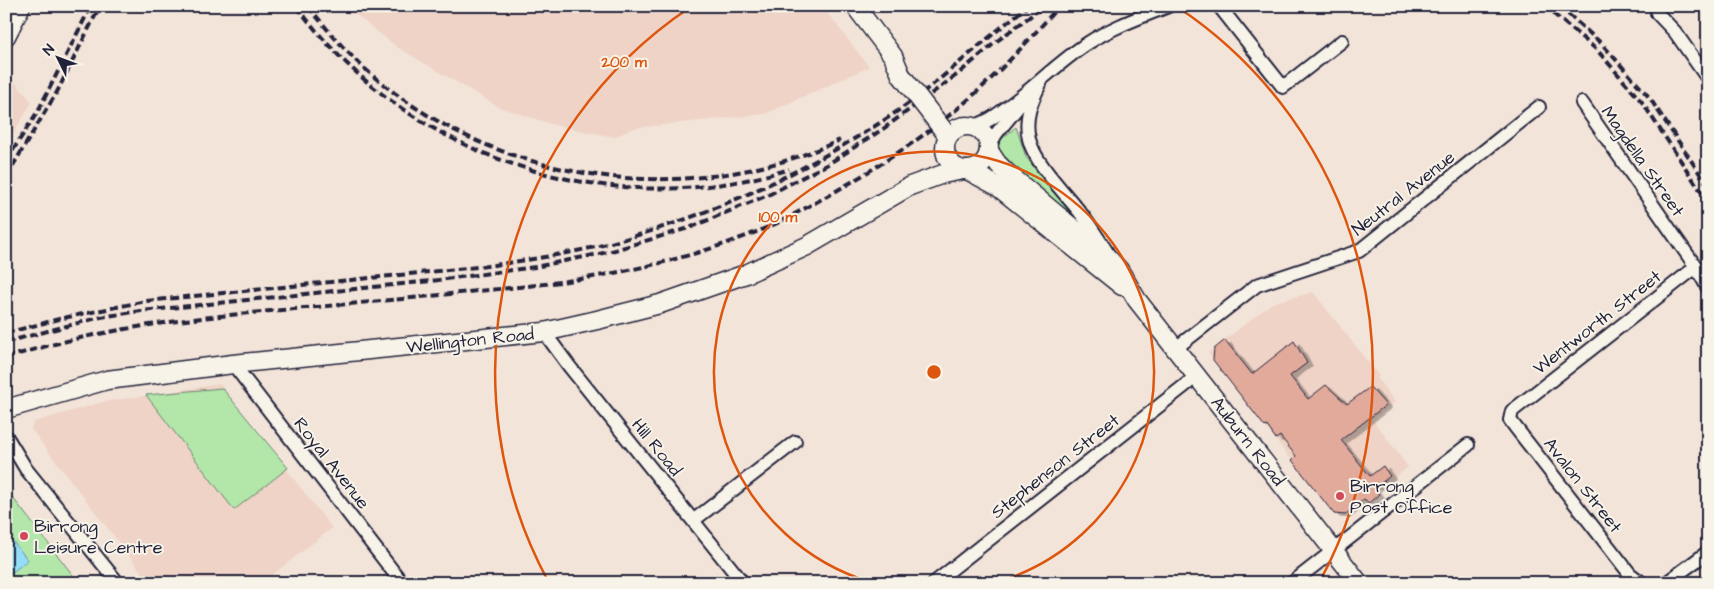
<svg xmlns="http://www.w3.org/2000/svg" width="1714" height="589" viewBox="0 0 1714 589" font-family="'Architects Daughter',sans-serif">
	<style>
		.built { fill: #eed3c6 }
		.green { fill: #b2e7a9; stroke: #6a8472 }
		.water { fill: #94ddf6; stroke: #6692ab }
		.building { fill: #e2aa9b; stroke: #22223b; filter: url(#shadow) }
		.lines { fill: none; stroke-linecap: round; stroke-linejoin: round }
		.street-casing { stroke: #22223b; stroke-width: 16 }
		.secondary-casing { stroke: #22223b; stroke-width: 21 }
		.street { stroke: #f7f3e8; stroke-width: 12 }
		.secondary { stroke: #f7f3e8; stroke-width: 18 }
		.rail { stroke: #22223b; stroke-width: 4; stroke-dasharray: 8 4; stroke-linecap: butt }
		.secondary-bridge-casing { stroke: #22223b; stroke-width: 21; stroke-linecap: butt }
		.secondary-bridge { stroke: #f7f3e8; stroke-width: 18 }
		.ring { fill: none; stroke: #de560e; stroke-width: 2.5 }
		.poi-dot { fill: #d1495b; stroke: #f7f3e8; stroke-width: 2 }
		.labels { text-anchor: middle; stroke-width: 4; stroke-linejoin: round; paint-order: stroke }
		.street-label { font-size: 18px; fill: #22223b; stroke: #f7f3e8 }
		.poi-label { font-size: 18px; fill: #22223b; stroke: #f7f3e8; text-anchor: start }
		.centre { fill: #de560e; stroke: #f7f3e8; stroke-width: 2.5 }
		.ring-label { font-size: 15px; text-anchor: middle; font-weight: bold; fill: #de560e; stroke: #f7f3e8; stroke-width: 4; stroke-linejoin: round; paint-order: stroke }
	</style>
	<defs>
		<filter id="shadow"><feDropShadow dx="5.5" dy="3" stdDeviation="0" flood-color="#0004"/></filter>
	</defs>
	<rect width="100%" height="100%" fill="#f3e4d9"/>
	<filter id="ink" filterUnits="userSpaceOnUse"><feTurbulence type="fractalNoise" baseFrequency=".02" numOctaves="2"/><feDisplacementMap in="SourceGraphic" scale="10" xChannelSelector="R" yChannelSelector="G"/><feConvolveMatrix kernelMatrix="1 2 1 2 8 2 1 2 1" color-interpolation-filters="sRGB"/></filter>
	<g filter="url(#ink)">
		<!-- built -->
		<g class="built">
			<polygon points="345,6 822,6 869,67 765,114 634,128 614,137 554,125 499,107 397,47"/>
			<polygon points="6,72 32,102 6,146"/>
			<polygon points="1313,292 1379,376 1377,378 1395,402 1373,420 1408,467 1347,516 1334,515 1208,353 1272,303"/>
			<polygon points="220,384 332,528 262,583 150,583 31,429 34,422 103,402"/>
		</g>
		<!-- green -->
		<g class="green">
			<polygon points="1016,127 1026,157 1071,214 1003,161 996,147 998,142"/>
			<polygon points="222,388 288,468 234,510 146,395"/>
			<polygon points="6,489 79,583 6,583"/>
		</g>
		<!-- water -->
		<polygon class="water" points="6,533 28,560 6,577"/>
		<!-- building -->
		<polygon class="building" points="1225,340 1252,374 1294,341 1307,363 1290,376 1308,399 1326,385 1347,404 1370,387 1386,405 1341,440 1370,476 1383,466 1390,476 1374,489 1379,494 1369,503 1364,499 1345,515 1334,514 1292,460 1296,456 1280,436 1276,439 1267,426 1265,427 1213,360 1214,349"/>
		<g class="lines">
			<!-- street casing -->
			<g class="street-casing">
				<g id="street">
					<polyline points="1219,6 1283,87 1342,41"/>
					<polyline points="1657,13 1675,32 1708,79"/>
					<path d="M1040 84C1031 102 1024 119 1029 139 1034 162 1064 192 1079 211 1089 224 1098 238 1107 252"/>
					<polyline points="1582,103 1696,267 1708,288"/>
					<path d="M970 127C986 124 997 115 1010 105 1037 85 1060 61 1088 43 1112 27 1141 17 1168 6"/>
					<polyline points="989,147 996,134 1023,101"/>
					<polyline points="544,332 569,366 743,583"/>
					<polyline points="1176,348 1257,285 1359,251 1539,107"/>
					<polyline points="233,364 402,583"/>
					<polyline points="6,436 26,469 118,583"/>
					<polyline points="694,520 795,442"/>
					<polyline points="934,583 1197,376"/>
					<polyline points="1292,583 1468,445"/>
					<polyline points="1642,583 1630,574 1516,428 1510,420 1512,411 1696,267"/>
					<polyline points="1666,583 1708,552"/>
				</g>
			</g>
			<!-- secondary casing -->
			<g class="secondary-casing">
				<g id="secondary">
					<polyline points="855,6 893,56 901,75"/>
					<polyline points="6,36 21,6"/>
					<circle cx="967" cy="148" r="22"/>
					<polyline points="989,151 997,163 1006,172 1106,256 1119,270 1137,300 1359,583"/>
					<polyline points="967,170 997,186 1122,286"/>
					<polyline points="6,409 107,380 233,364 544,332 597,320 660,304 746,274 807,246 910,186 943,174 963,170"/>
				</g>
			</g>
			<!-- street -->
			<use href="#street" class="street"/>
			<!-- secondary -->
			<use href="#secondary" class="secondary"/>
			<!-- rail -->
			<g class="rail">
				<path d="M297 6C406 158 611 225 789 169"/>
				<path d="M308 6C326 28 343 49 364 68 492 183 683 212 840 140"/>
				<polyline points="1544,6 1597,50 1642,102 1708,202"/>
				<polyline points="1559,6 1602,44 1649,97 1708,186"/>
				<polyline points="6,161 38,111 91,6"/>
				<polyline points="6,177 57,92 100,6"/>
				<path d="M6 333 63 318 146 301 487 266C527 260 568 254 607 244 707 217 802 174 889 117 938 84 981 42 1028 6"/>
				<polyline points="6,342 101,317 141,311 431,281 535,267 608,252 689,228 768,195 828,164 883,129 958,74 997,41 1044,6"/>
				<path d="M6 358C108 325 211 316 317 307 371 302 424 297 477 291 523 287 569 282 614 273 667 263 723 247 773 225 792 216 811 205 829 195 882 165 934 131 979 90 1007 64 1033 36 1058 7"/>
			</g>
			<!-- secondary-bridge casing -->
			<g class="secondary-bridge-casing">
				<polyline id="secondary-bridge" points="901,75 944,131"/>
			</g>
			<!-- secondary-bridge -->
			<use href="#secondary-bridge" class="secondary-bridge"/>
		</g>
	</g>
	<!-- distance rings -->
	<g class="ring">
		<path d="M870 582A220 220 0 1 1 998 582"/>
		<path d="M548 581A439 439 0 0 1 689 8M1179 8A439 439 0 0 1 1320 581"/>
	</g>
	<!-- markers -->
	<g class="poi-dot">
		<circle cx="1340" cy="496" r="5"/>
		<circle cx="24" cy="536" r="5"/>
	</g>
	<g class="labels">
		<!-- street labels -->
		<g class="street-label">
			<text transform="translate(1643 161) rotate(55)" y="6">Magdella Street</text>
			<text transform="translate(1403 193) rotate(-38)" y="6">Neutral Avenue</text>
			<text transform="translate(1597 322) rotate(-38)" y="6">Wentworth Street</text>
			<text transform="translate(470 340) rotate(-6)" y="6">Wellington Road</text>
			<text transform="translate(1248 441) rotate(52)" y="6">Auburn Road</text>
			<text transform="translate(657 447) rotate(51)" y="6">Hill Road</text>
			<text transform="translate(332 463) rotate(52)" y="6">Royal Avenue</text>
			<text transform="translate(1055 466) rotate(-38)" y="6">Stephenson Street</text>
			<text transform="translate(1583 485) rotate(52)" y="6">Avalon Street</text>
		</g>
		<!-- poi labels -->
		<g class="poi-label">
			<text x="1350" y="492">Birrong<tspan x="1350" dy="21">Post Office</tspan></text>
			<text x="34" y="532">Birrong<tspan x="34" dy="21">Leisure Centre</tspan></text>
		</g>
	</g>
	<circle cx="934" cy="372" r="8" class="centre"/>
	<g class="ring-label">
		<text x="624" y="67">200 m</text>
		<text x="778" y="222">100 m</text>
	</g>
	<!-- margin -->
	<rect width="1714" height="589" fill="none" stroke="#f7f3e8" stroke-width="25"/>
	<rect x="12" y="12" width="1689" height="564" fill="none" stroke="#22223b" stroke-width="2" filter="url(#ink)"/>
	<!-- north arrow -->
	<g transform="translate(58 58) rotate(312)" stroke="#f7f3e8" stroke-width="4" paint-order="stroke">
	<path d="M0-4L9 19L0 12L-9 19Z" fill="#22223b"/>
	<text y="-8" font-size="14" font-weight="bold" text-anchor="middle" fill="#22223b">N</text>
	</g>
</svg>
